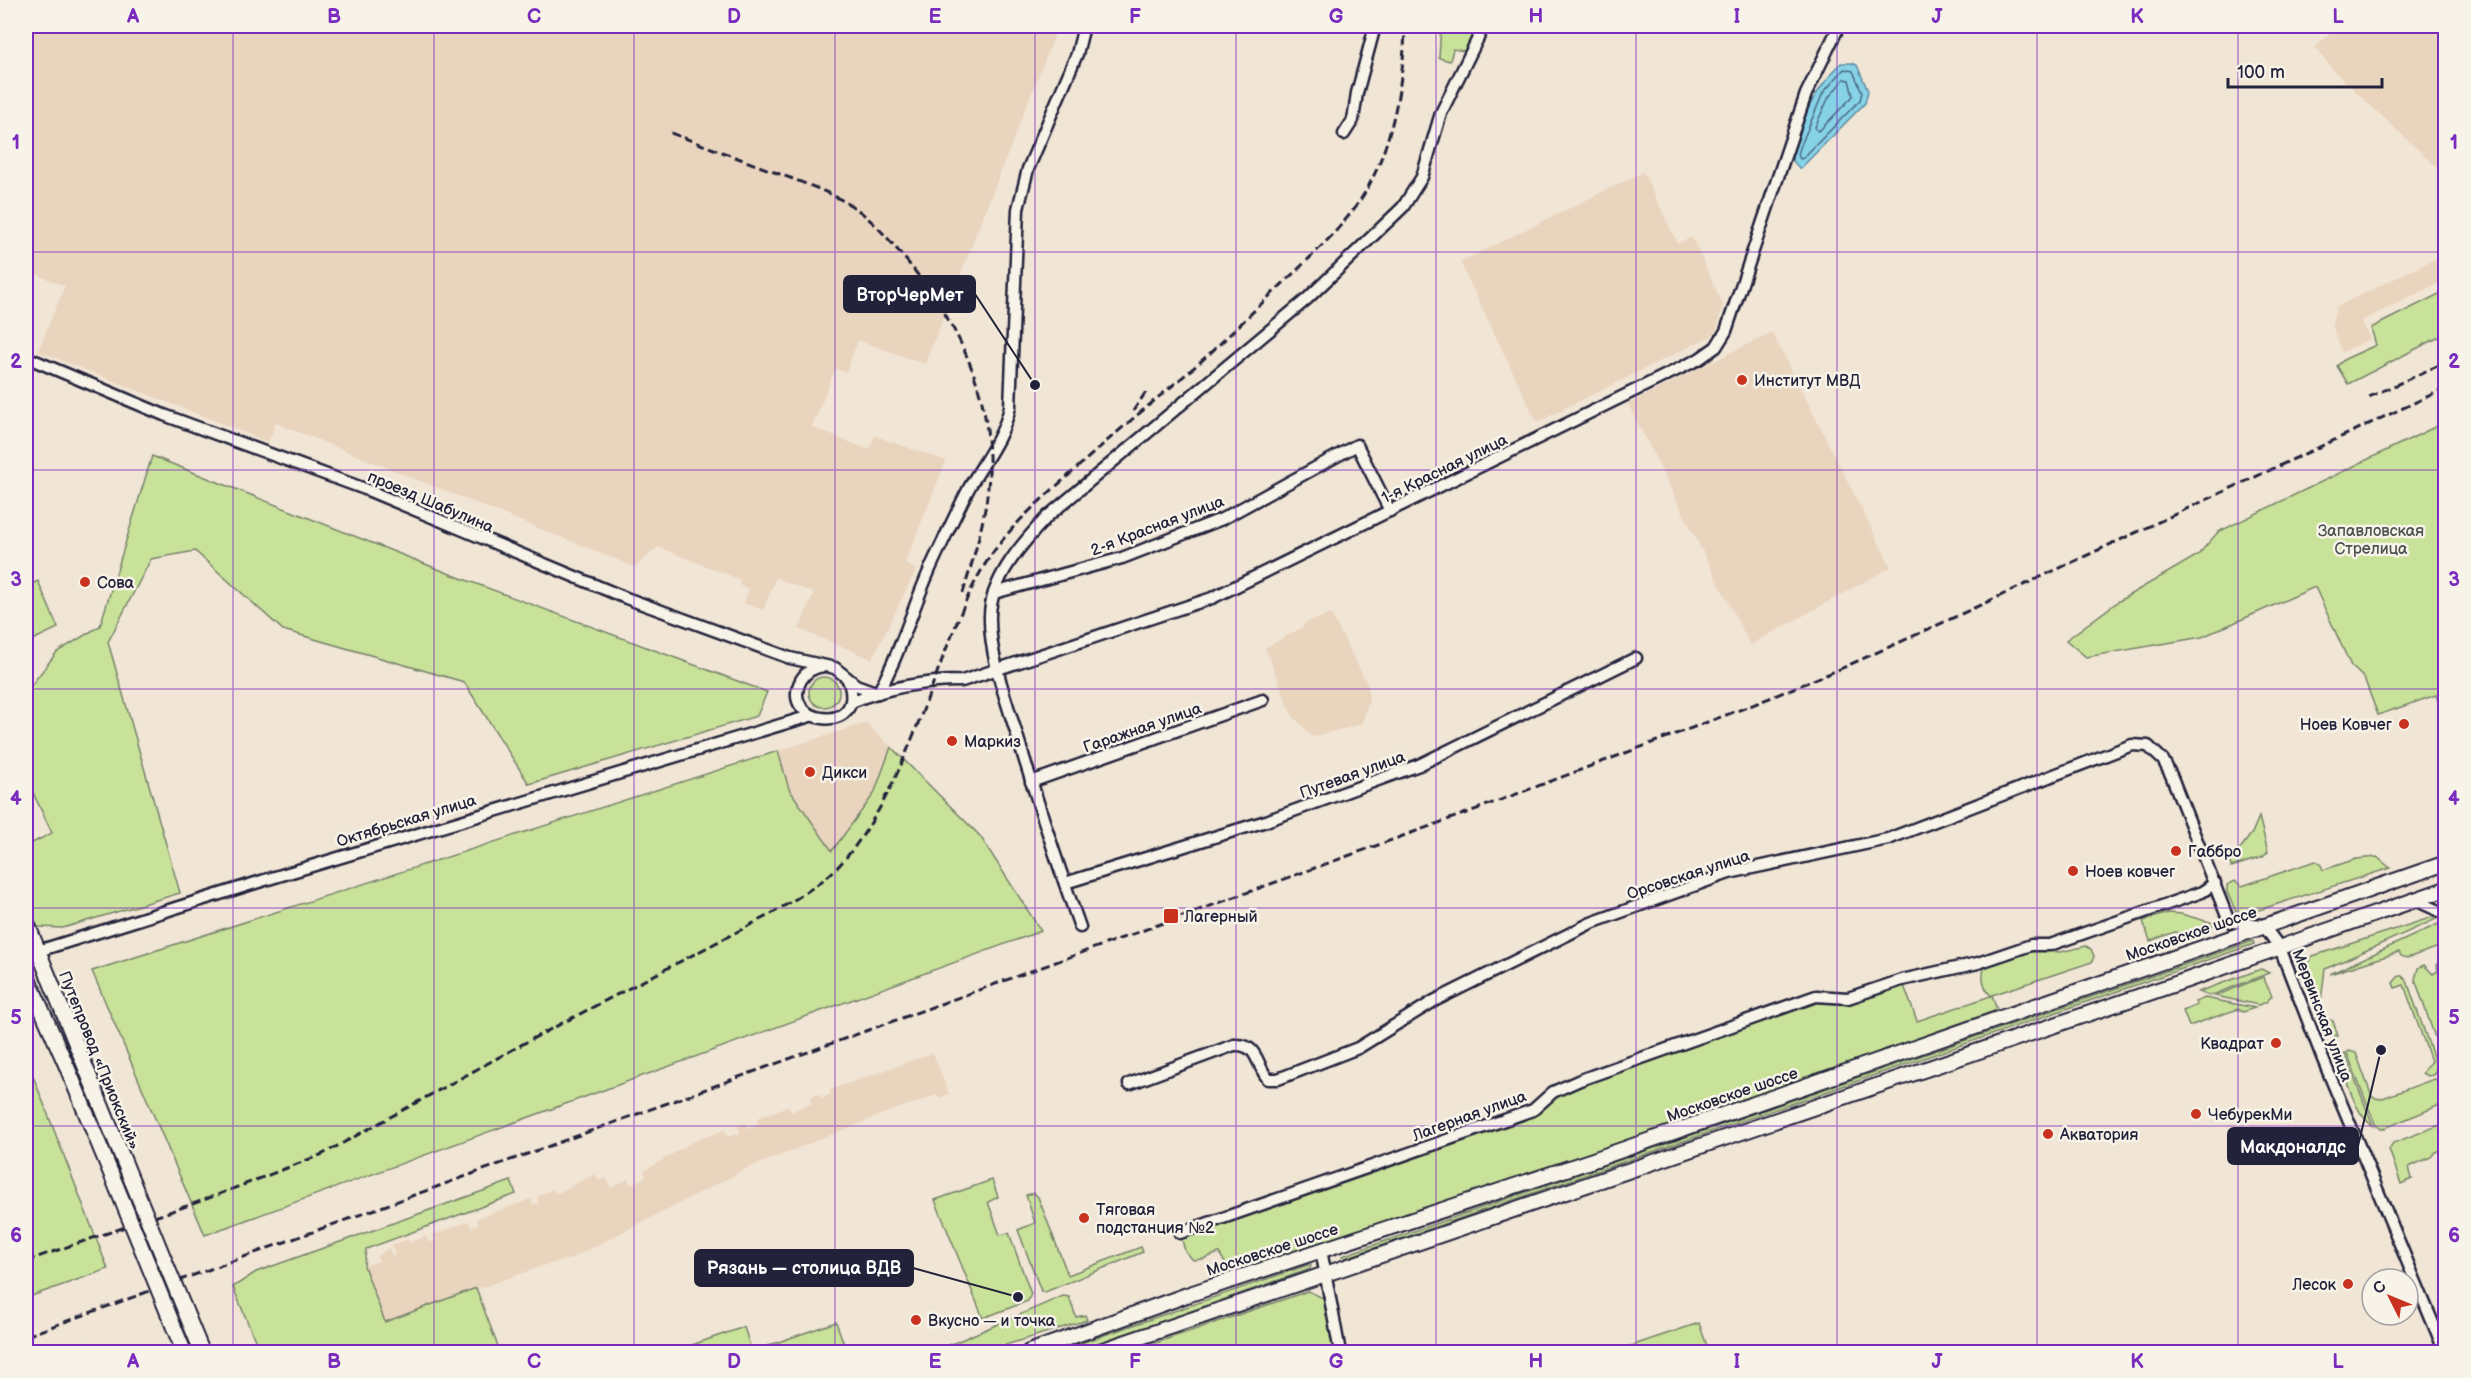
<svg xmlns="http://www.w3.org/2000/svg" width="2471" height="1378" viewBox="0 0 2471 1378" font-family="'Balsamiq Sans',sans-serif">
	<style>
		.built { fill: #e9d4be }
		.green { fill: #c9e299; stroke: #76826a; stroke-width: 1.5 }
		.water { fill: #86d2e7; stroke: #5e8ca2; stroke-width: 1.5 }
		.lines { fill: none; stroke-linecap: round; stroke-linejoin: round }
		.shore { stroke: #4a6880; stroke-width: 1.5 }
		.minor-casing { stroke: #22223b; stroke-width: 15 }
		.major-casing { stroke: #22223b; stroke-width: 18 }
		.minor { stroke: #f7f3e8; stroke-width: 10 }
		.major { stroke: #f7f3e8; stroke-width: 14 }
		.rail { stroke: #22223b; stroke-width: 3; stroke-dasharray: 9 4.5; stroke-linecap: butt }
		.major-bridge-casing { stroke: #22223b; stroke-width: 18; stroke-linecap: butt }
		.major-bridge { stroke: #f7f3e8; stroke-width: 14 }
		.grid { fill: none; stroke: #7b2cbf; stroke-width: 1.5; stroke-opacity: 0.55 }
		.poi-dot { fill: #c8321e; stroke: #f7f3e8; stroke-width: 2 }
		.labels { text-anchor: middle; stroke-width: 5; stroke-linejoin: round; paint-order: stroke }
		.poi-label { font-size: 16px; fill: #22223b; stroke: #f7f3e8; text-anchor: start }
		.street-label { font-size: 16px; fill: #22223b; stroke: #f7f3e8 }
		.park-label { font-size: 16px; fill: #4c5252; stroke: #f7f3e8 }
		.leader { fill: none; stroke: #22223b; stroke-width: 2 }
		.callout-dot { fill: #22223b; stroke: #f7f3e8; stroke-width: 2 }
		.callout { fill: #22223b; stroke: #22223b; stroke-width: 2 }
		.callout-label { font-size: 18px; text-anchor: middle; font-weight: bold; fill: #fff }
		.neatline { fill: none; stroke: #7b2cbf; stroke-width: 2 }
		.grid-label { font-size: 20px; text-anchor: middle; font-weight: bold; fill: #7b2cbf }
	</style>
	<rect width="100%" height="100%" fill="#f1e5d5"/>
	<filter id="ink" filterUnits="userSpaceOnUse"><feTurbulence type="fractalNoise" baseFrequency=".0167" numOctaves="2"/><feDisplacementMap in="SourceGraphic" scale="12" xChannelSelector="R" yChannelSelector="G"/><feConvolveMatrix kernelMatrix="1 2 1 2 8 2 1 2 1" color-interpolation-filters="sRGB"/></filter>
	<g filter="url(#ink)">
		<!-- built -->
		<g class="built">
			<polygon points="26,26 1058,26 925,364 858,340 846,372 835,369 812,427 869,450 875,436 946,461 905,563 916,570 872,659 799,629 814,593 776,578 763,610 744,603 749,589 739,585 741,580 658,547 635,567 276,423 268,442 38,351 65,286 31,272 26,284"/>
			<polygon points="2336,26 2445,26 2445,175 2337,74 2315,48"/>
			<polygon points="1643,172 1678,244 1692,237 1723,305 1715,334 1537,422 1460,262"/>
			<polygon points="2445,254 2445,280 2361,321 2370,339 2342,352 2332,325 2336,307"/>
			<polygon points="1772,332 1891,567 1750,645 1628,404"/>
			<polygon points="1331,614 1368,685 1369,699 1362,724 1312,737 1292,715 1265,648 1303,627 1305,623"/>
			<polygon points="866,723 891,747 874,794 832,851 789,789 778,751"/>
			<polygon points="933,1053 949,1094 939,1098 937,1095 883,1114 748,1168 570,1259 542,1266 385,1322 364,1266 379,1261 377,1256 389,1248 392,1256 395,1255 392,1245 408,1239 409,1243 426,1236 429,1243 435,1240 433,1235 469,1221 471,1227 478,1224 476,1219 531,1199 533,1205 539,1203 537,1197 553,1189 556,1194 595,1174 599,1181 606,1178 611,1188 628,1179 631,1185 646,1176 644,1171 691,1143 724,1130 727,1137 740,1133 738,1126 745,1124 747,1129 759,1125 757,1118 788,1106 791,1112 812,1103 810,1097 819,1094 821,1099 831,1094 830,1090"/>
		</g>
		<!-- green -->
		<g class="green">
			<polygon points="1441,26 1481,26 1469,52 1453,49 1450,61 1439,58"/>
			<polygon points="2445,291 2445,334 2348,384 2337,366 2345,359 2376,345 2371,328"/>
			<polygon points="2445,422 2445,721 2436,695 2378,715 2364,678 2351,666 2315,587 2202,637 2086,657 2066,640 2119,601 2198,555 2218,532"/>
			<polygon points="152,456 458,577 767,692 757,716 529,784 464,682 283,630 195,551 151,559 108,642 180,893 63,928 38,927 26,911 26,846 52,833 26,778 26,692 57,652 100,626"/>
			<polygon points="38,581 58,628 26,643 26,587"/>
			<circle cx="824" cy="692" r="15"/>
			<polygon points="891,747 980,836 1041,931 205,1235 92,971 778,751 789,789 832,851 874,794"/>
			<polygon points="2259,817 2268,852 2263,857 2231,867 2230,862 2252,833"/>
			<polygon points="2377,857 2390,868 2240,916 2238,916 2227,892 2227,885 2235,881 2242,886 2315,861 2321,865 2323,870 2356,859"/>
			<polygon points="2168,913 2181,914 2217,924 2187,934 2175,932 2150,941 2143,921"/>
			<path d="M2439 915 2443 916 2325 969 2320 1010C2313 994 2297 970 2313 956Z"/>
			<polygon points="2445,921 2445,945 2407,958 2401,956 2399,952 2330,974"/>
			<polygon points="2253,941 2254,944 1345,1258 1342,1256"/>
			<path d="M2086 946 2091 949 2094 956 2092 962 1992 995 1997 1010 1321 1250 1232 1280 1229 1269 1219 1253 1203 1259 1193 1260 1185 1251 1180 1233 1533 1110 1553 1092 1816 996 1833 998 1902 980 1917 1021 1991 996C1983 987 1980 975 1986 963L2027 950 2061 952Z"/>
			<polygon points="2445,958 2446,958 2445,1067 2415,979 2418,968 2424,965 2433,974 2438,971 2437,964 2440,959"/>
			<polygon points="2261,969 2269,973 2210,996 2198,992"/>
			<polygon points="2399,976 2402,976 2407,981 2436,1065 2436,1071 2433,1075 2427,1076 2422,1073 2431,1061 2404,985 2395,988 2393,983"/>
			<polygon points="2263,977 2272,996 2266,1002 2259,1005 2215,996"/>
			<polygon points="2205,998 2255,1008 2243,1012 2238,1009 2189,1026 2183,1011 2197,1005 2195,1002"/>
			<polygon points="2327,1019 2333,1021 2338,1036 2334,1036 2324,1026"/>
			<path d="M2349 1051 2356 1053 2372 1097 2380 1099 2434 1079C2445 1081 2446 1094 2445 1103L2385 1128H2379L2375 1124 2347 1053Z"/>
			<path d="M2345 1053 2373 1126C2354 1113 2348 1082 2339 1061L2341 1056Z"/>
			<polygon points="26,1058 108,1269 26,1298"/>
			<polygon points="2445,1123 2445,1148 2435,1152 2431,1157 2409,1167 2412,1179 2401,1184 2389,1149 2393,1143"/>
			<polygon points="992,1180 998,1197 988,1202 1000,1235 1009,1233 1031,1294 1028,1301 983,1318 935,1200"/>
			<polygon points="511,1181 516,1194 366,1249 364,1266 385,1322 476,1288 500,1352 260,1352 233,1287 256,1272"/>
			<polygon points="1034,1193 1038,1197 1068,1275 1141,1247 1143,1252 1045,1292 1041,1291 1018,1230 1035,1223 1026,1195"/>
			<polygon points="1308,1265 1311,1266 1310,1269 1104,1342 1073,1352 1055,1352"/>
			<polygon points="1308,1291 1323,1298 1335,1352 1129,1352"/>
			<polygon points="1063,1296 1069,1297 1076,1317 1085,1315 1087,1320 983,1352 933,1352"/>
			<polygon points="836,1322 845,1347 827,1352 769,1352 767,1346"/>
			<polygon points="1699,1323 1709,1352 1613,1352"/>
			<polygon points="744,1327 752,1352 692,1352 689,1346"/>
			<polygon points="85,1342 96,1352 55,1352"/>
		</g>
		<!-- water -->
		<path class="water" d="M1841 63H1852L1857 65 1868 91 1865 103 1800 169 1792 160C1793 126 1818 87 1841 63Z"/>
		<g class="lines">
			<!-- shore -->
			<g class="shore">
				<polygon points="1844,69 1853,71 1862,92 1860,100 1803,158 1800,159 1798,154 1801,145 1823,93"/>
				<polygon points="1844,79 1849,80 1853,96 1820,130 1817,131 1815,127 1829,97"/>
			</g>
			<!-- minor casing -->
			<g class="minor-casing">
				<g id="minor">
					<polyline points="1344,134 1353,120 1357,93 1375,26"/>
					<polyline points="26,357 164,415 365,489 626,598 790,658 835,668 856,685 878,693"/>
					<polyline points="994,593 1122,558 1222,519 1357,445 1390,511"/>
					<path d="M824 666C814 667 806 672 801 680 777 725 870 737 848 680"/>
					<path d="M878 693C902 650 914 602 935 558 946 535 957 511 969 488 984 461 1003 439 1010 407L1018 209 1028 169 1077 54 1084 26"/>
					<path d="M851 702C886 688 925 681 962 681L1212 598 1699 359 1716 347 1726 331 1806 94 1839 26"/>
					<polyline points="1031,782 1263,700"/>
					<polyline points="1065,883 1266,821 1419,765 1636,658"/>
					<polyline points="2415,900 2446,914"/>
					<path d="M1080 927C1057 863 1036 797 1016 732 1005 697 989 653 990 616 990 579 1024 541 1048 516L1307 299 1403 207 1422 177 1441 113 1484 26"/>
					<polyline points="38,951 265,880 810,716"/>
					<path d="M1129 1084 1234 1045C1258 1043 1256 1065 1268 1079H1278L1358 1048 1434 1001 1591 923 1729 873 1888 839 2132 745 2148 746 2163 760 2171 775 2228 919 2232 922 2263 925 2280 948 2322 1057 2445 1352"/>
					<polyline points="1180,1233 1533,1110 1553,1092 1580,1080 1816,996 1848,998 1902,980 1978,963 2031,945 2050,945 2202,892 2215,883"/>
					<polyline points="1321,1250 1340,1352"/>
				</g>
			</g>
			<!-- major casing -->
			<g class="major-casing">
				<g id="major">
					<polyline points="26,921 132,1181"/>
					<polyline points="26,974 67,1067 117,1188"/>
					<polyline points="188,1318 202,1352"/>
					<polyline points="175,1330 184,1352"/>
					<polyline points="1029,1352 1187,1295 1593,1160 2446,863"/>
					<polyline points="1097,1352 2187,980 2446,889"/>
				</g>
			</g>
			<!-- minor -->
			<use href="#minor" class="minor"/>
			<!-- major -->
			<use href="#major" class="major"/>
			<!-- rail -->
			<g class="rail">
				<path d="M671 133C706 146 741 159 777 173 803 183 831 192 855 208 875 222 890 241 906 260 953 317 987 380 989 456 991 503 976 549 963 593"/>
				<polyline points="2369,397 2446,362"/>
				<polyline points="1133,411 1148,389"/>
				<path d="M26 1261 204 1200 323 1154 530 1040 771 914C795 899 825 883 844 860 898 796 920 713 951 637 963 607 975 577 994 551 1017 519 1049 493 1078 467 1117 431 1158 398 1198 364 1225 340 1250 314 1276 290 1307 260 1341 231 1364 194 1392 148 1404 79 1405 26"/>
				<polyline points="26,1336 1469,812 1750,706 1840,669 1929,629 2446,388"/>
			</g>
			<!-- major-bridge casing -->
			<g class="major-bridge-casing">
				<g id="major-bridge">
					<polyline points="132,1181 188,1318"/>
					<polyline points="117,1188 175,1330"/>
				</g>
			</g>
			<!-- major-bridge -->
			<use href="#major-bridge" class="major-bridge"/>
		</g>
	</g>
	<!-- grid -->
	<path class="grid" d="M233 26V1352M434 26V1352M634 26V1352M835 26V1352M1035 26V1352M1236 26V1352M1436 26V1352M1636 26V1352M1837 26V1352M2037 26V1352M2238 26V1352M26 252H2446M26 470H2446M26 689H2446M26 908H2446M26 1126H2446"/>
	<!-- markers -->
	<g class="poi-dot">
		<circle cx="1742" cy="380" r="6"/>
		<circle cx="85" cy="582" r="6"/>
		<circle cx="2404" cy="724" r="6"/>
		<circle cx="952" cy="741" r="6"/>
		<circle cx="810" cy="772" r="6"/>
		<circle cx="2176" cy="851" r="6"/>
		<circle cx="2073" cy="871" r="6"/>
		<rect x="1163" y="908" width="16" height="16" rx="3"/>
		<circle cx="2276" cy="1043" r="6"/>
		<circle cx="2196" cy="1114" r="6"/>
		<circle cx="2048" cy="1134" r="6"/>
		<circle cx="1084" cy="1218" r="6"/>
		<circle cx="2348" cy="1284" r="6"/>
		<circle cx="916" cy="1320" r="6"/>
	</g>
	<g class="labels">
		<!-- poi labels -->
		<g class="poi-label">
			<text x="1754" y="386">Институт МВД</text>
			<text x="97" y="588">Сова</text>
			<text x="2392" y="730" text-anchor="end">Ноев Ковчег</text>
			<text x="964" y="747">Маркиз</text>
			<text x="822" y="778">Дикси</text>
			<text x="2188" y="857">Габбро</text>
			<text x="2085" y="877">Ноев ковчег</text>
			<text x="1184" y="922">Лагерный</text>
			<text x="2264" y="1049" text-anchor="end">Квадрат</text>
			<text x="2208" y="1120">ЧебурекМи</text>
			<text x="2060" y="1140">Акватория</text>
			<text x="1096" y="1215">Тяговая<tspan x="1096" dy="18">подстанция №2</tspan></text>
			<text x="2336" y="1290" text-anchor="end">Лесок</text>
			<text x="928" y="1326">Вкусно — и точка</text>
		</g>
		<!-- street labels -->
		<g class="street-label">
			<text transform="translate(1444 468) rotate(-26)" y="6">1-я Красная улица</text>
			<text transform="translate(431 501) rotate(23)" y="6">проезд Шабулина</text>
			<text transform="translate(1157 525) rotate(-21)" y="6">2-я Красная улица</text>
			<text transform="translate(1142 727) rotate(-19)" y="6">Гаражная улица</text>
			<text transform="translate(1352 774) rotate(-20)" y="6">Путевая улица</text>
			<text transform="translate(406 820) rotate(-17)" y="6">Октябрьская улица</text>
			<text transform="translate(1688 874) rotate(-18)" y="6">Орсовская улица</text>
			<text transform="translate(2191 933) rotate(-19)" y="6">Московское шоссе</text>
			<text transform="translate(2323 1015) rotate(69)" y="6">Мервинская улица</text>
			<text transform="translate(100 1060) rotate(68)" y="6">Путепровод «Приокский»</text>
			<text transform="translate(1732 1094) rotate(-19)" y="6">Московское шоссе</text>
			<text transform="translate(1469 1115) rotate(-20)" y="6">Лагерная улица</text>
			<text transform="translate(1272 1249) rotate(-18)" y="6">Московское шоссе</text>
		</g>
		<!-- park labels -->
		<g class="park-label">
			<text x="2371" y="536">Запавловская<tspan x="2371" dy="18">Стрелица</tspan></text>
		</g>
	</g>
	<!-- callouts -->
	<path class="leader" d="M1035 385L975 294M2381 1050L2358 1146M1018 1297L913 1268"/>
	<g class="callout-dot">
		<circle cx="1035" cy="385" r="6"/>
		<circle cx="2381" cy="1050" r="6"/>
		<circle cx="1018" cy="1297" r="6"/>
	</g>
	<g class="callout">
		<rect x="844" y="276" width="131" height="36" rx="6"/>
		<rect x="2228" y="1128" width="130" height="36" rx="6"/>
		<rect x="695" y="1250" width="218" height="36" rx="6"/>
	</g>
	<g class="callout-label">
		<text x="910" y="301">ВторЧерМет</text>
		<text x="2293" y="1153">Макдоналдс</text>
		<text x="804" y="1274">Рязань — столица ВДВ</text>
	</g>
	<!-- margin -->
	<rect width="2471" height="1378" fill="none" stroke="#f7f3e8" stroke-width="66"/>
	<!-- north arrow -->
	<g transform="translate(2390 1297) rotate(313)"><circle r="28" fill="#f7f3e8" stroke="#a29fa3" stroke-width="1.5"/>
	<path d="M0-4.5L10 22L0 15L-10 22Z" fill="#c8321e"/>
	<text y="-9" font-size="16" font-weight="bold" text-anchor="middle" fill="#22223b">С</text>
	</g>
	<!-- scale -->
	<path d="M2228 78v9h154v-9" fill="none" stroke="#22223b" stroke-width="3"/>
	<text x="2237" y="78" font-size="18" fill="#22223b" stroke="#f7f3e8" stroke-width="4.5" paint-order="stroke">100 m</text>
	<rect x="33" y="33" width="2405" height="1312" class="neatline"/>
	<g class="grid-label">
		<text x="133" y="23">A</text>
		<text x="334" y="23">B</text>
		<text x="534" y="23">C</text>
		<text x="734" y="23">D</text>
		<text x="935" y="23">E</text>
		<text x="1135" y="23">F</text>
		<text x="1336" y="23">G</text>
		<text x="1536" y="23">H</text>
		<text x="1737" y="23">I</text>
		<text x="1937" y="23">J</text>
		<text x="2137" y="23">K</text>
		<text x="2338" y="23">L</text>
		<text x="16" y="149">1</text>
		<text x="2454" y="149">1</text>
		<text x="16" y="368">2</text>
		<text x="2454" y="368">2</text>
		<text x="16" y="586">3</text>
		<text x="2454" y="586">3</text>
		<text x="16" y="805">4</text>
		<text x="2454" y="805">4</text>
		<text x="16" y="1024">5</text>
		<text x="2454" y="1024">5</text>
		<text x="16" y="1242">6</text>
		<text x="2454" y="1242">6</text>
		<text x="133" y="1368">A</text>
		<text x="334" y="1368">B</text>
		<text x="534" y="1368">C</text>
		<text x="734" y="1368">D</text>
		<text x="935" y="1368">E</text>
		<text x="1135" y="1368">F</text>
		<text x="1336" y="1368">G</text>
		<text x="1536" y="1368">H</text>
		<text x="1737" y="1368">I</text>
		<text x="1937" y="1368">J</text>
		<text x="2137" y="1368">K</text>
		<text x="2338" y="1368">L</text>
	</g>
</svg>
